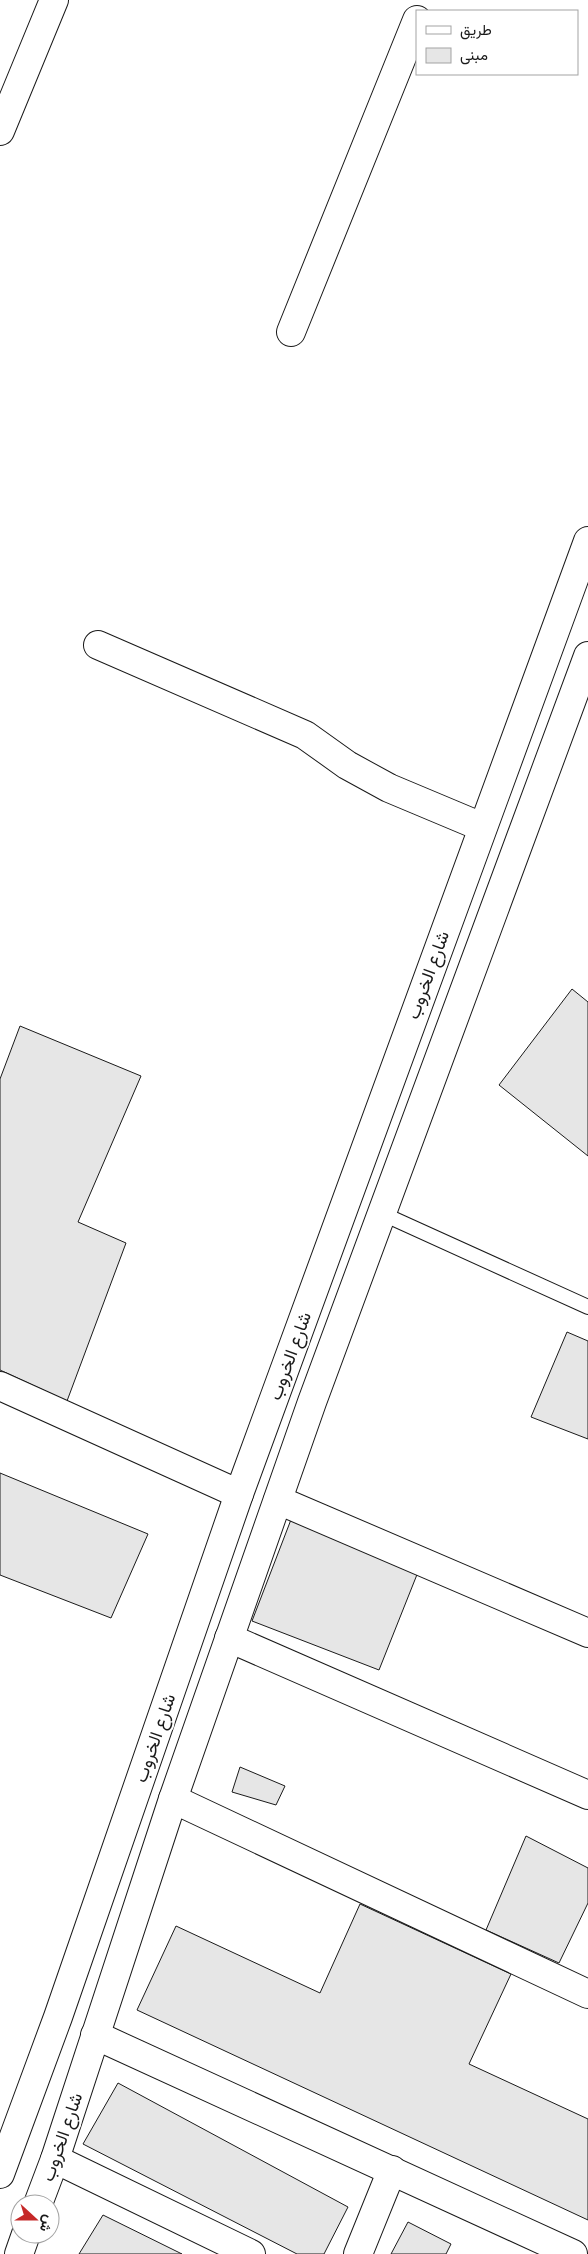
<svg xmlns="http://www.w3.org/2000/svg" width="588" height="2254" viewBox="0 0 588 2254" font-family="Overpass,Vazirmatn,sans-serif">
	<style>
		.building { fill: #e6e6e6; stroke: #1a1a1a }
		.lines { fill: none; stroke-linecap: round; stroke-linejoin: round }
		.lane-casing { stroke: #1a1a1a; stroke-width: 16 }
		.street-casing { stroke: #1a1a1a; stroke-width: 30 }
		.secondary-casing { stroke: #1a1a1a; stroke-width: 30 }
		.lane { stroke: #fff; stroke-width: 14 }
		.street { stroke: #fff; stroke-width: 28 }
		.secondary { stroke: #fff; stroke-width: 28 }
		.labels { text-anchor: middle; stroke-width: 4; stroke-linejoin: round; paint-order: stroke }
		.street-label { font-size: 18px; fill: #1a1a1a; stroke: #fff }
	</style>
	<rect width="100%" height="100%" fill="#fff"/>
	<!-- building -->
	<g class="building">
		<polygon points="572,989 588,1002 588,1156 499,1085"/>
		<polygon points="20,1026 141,1076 78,1222 126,1243 67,1401 0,1370 0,1079"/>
		<polygon points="567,1332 588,1341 588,1439 531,1417"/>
		<polygon points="0,1473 148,1534 111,1618 0,1575"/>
		<polygon points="292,1517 420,1567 379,1670 252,1621"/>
		<polygon points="240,1767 285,1786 276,1805 232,1792"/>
		<polygon points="526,1836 588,1868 588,1903 559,1963 486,1930"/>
		<polygon points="360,1904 511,1974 469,2064 588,2119 588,2220 137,2010 176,1926 320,1993"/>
		<polygon points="118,2083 348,2207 324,2254 297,2254 83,2144"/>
		<polygon points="103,2215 182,2254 79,2254"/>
		<polygon points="408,2222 451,2244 446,2254 391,2254"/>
	</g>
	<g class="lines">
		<!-- lane casing -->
		<g class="lane-casing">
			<polyline id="lane" points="383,1214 588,1307"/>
		</g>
		<!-- street casing -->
		<g class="street-casing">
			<g id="street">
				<polyline points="0,131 54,0"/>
				<polyline points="291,332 417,20"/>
				<polyline points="98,645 305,735 347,765 389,788 482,827"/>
				<polyline points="0,1386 239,1494"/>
				<polyline points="278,1500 588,1633"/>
				<polyline points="229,1638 588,1795"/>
				<polyline points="173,1799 588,1994"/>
				<polyline points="95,2035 573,2254"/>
				<polyline points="55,2159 251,2254"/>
				<polyline points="358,2254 392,2170"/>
			</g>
		</g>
		<!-- secondary casing -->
		<g class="secondary-casing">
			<g id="secondary">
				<polyline points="0,2174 58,2017 239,1494 588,541"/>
				<polyline points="38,2204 55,2159 173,1799 312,1402 588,656"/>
				<polyline points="19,2254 26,2234"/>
			</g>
		</g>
		<!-- lane -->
		<use href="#lane" class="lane"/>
		<!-- street -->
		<use href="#street" class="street"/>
		<!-- secondary -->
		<use href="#secondary" class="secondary"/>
	</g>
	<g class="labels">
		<!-- street labels -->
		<g class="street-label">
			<text transform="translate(428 975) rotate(-70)" y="6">شارع الخروب</text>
			<text transform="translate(290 1356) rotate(-70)" y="6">شارع الخروب</text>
			<text transform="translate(155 1738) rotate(-71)" y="6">شارع الخروب</text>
			<text transform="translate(62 2137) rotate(-71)" y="6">شارع الخروب</text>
		</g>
	</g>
	<!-- legend -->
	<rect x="416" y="10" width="162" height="65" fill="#ffffff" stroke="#a3a3a3"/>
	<rect x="426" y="26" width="25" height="8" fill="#ffffff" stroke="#a3a3a3"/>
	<text x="460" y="35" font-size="15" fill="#1a1a1a">طريق</text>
	<rect x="426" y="48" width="25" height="15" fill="#e6e6e6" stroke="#a3a3a3"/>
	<text x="460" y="60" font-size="15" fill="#1a1a1a">مبنى</text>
	<!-- north arrow -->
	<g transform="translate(35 2219) rotate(111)"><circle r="24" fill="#ffffff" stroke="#a3a3a3"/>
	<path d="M0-4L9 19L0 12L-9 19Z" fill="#c62828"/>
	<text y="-8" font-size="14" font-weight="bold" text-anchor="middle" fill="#1a1a1a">ش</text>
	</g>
</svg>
